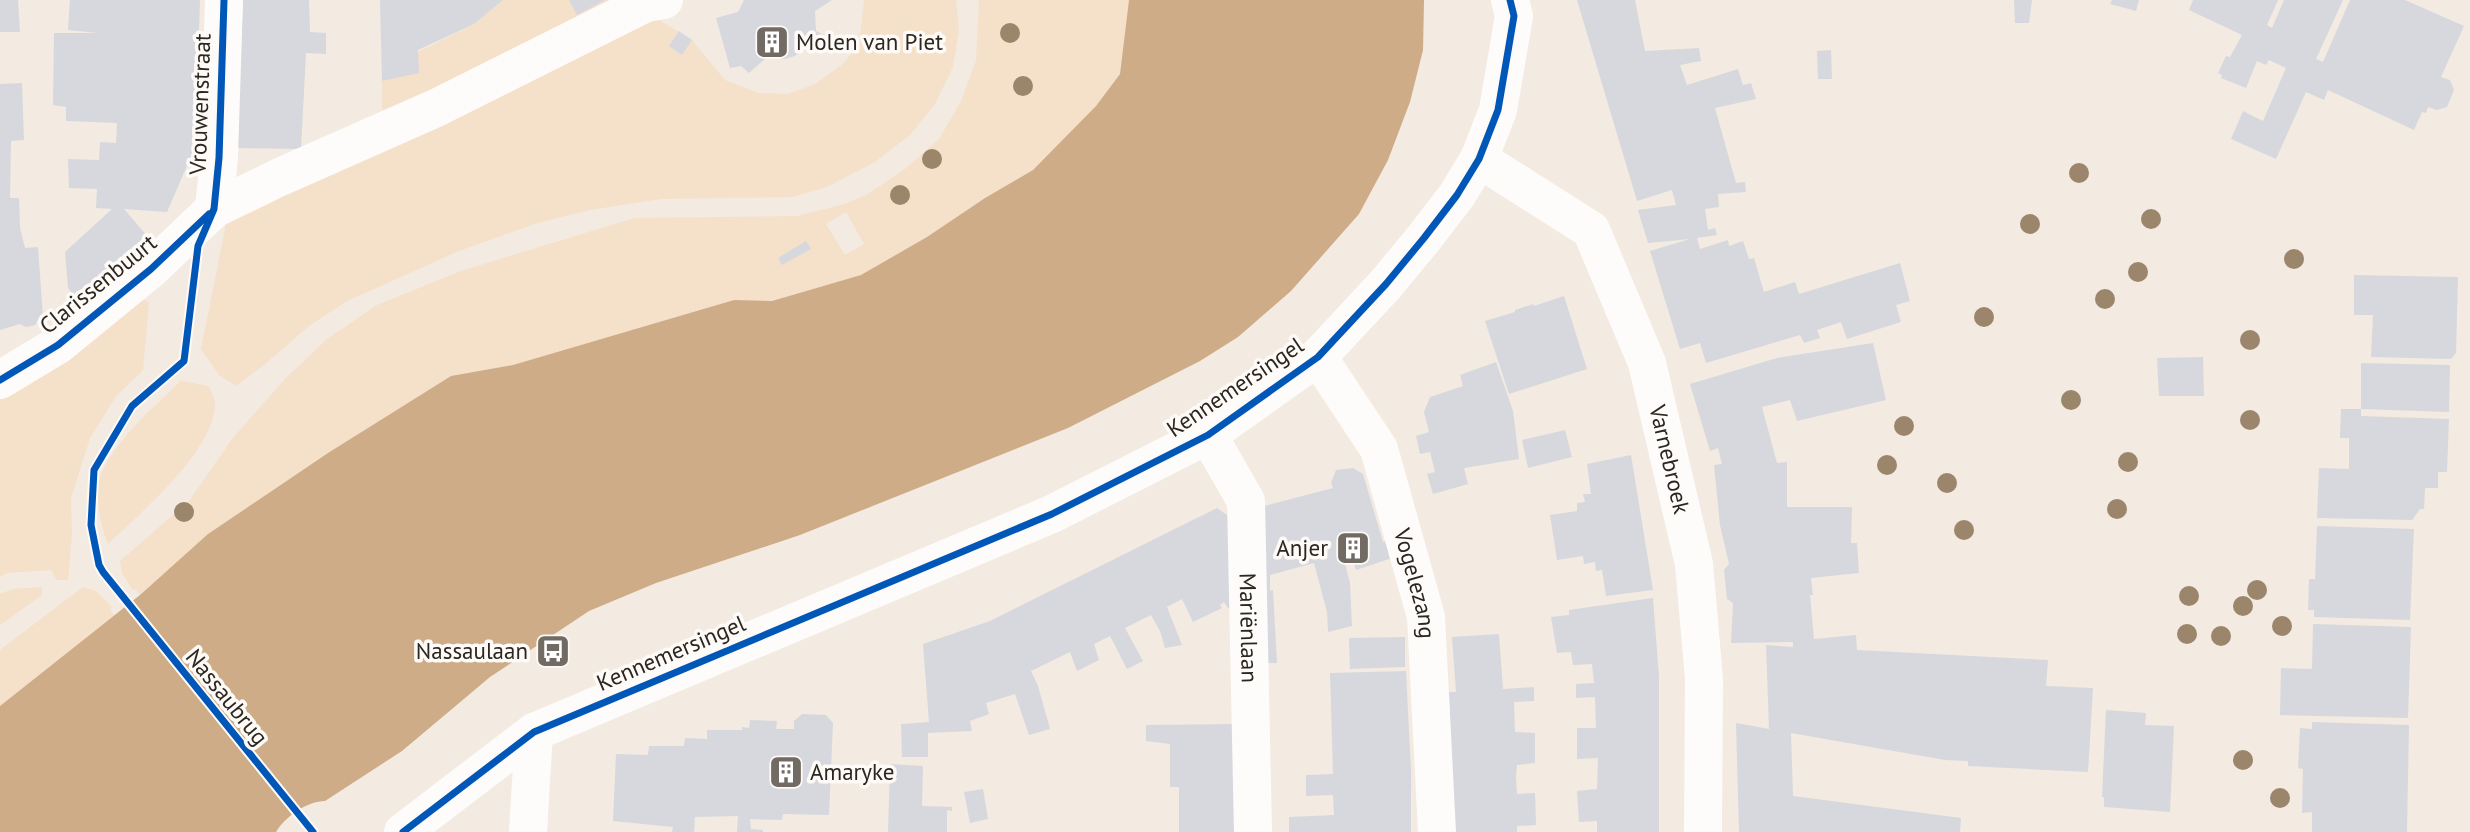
<svg xmlns="http://www.w3.org/2000/svg" width="2470" height="832" viewBox="0 0 2470 832" font-family="'PT Sans',sans-serif">
	<style>
		.green { fill: #f5e0ca; fill-rule: evenodd }
		.water { fill: #ceac87 }
		.building { fill: #d6d8de }
		.lines { fill: none; stroke-linecap: round; stroke-linejoin: round }
		.minor { stroke: #fdfcfa; stroke-width: 38 }
		.secondary { stroke: #fdfcfa; stroke-width: 38 }
		.cycleway-casing { stroke: #fdfaf7; stroke-width: 11 }
		.cycleway { stroke: #0057b8; stroke-width: 7 }
		.tree { fill: #9b866c }
		.labels { text-anchor: middle; stroke-width: 7; stroke-linejoin: round; paint-order: stroke }
		.poi-label { font-size: 23px; fill: #2c2620; stroke: #fdfaf7; text-anchor: start }
		.street-label { font-size: 23px; fill: #2c2620; stroke: #fdfaf7 }
	</style>
	<rect width="100%" height="100%" fill="#f3eae1"/>
	<!-- green -->
	<g class="green">
		<polygon points="503,0 624,0 583,26 382,111 382,81 418,73 418,52 474,24"/>
		<polygon points="864,0 956,0 959,29 953,67 935,104 910,135 875,162 827,187 792,197 661,199 590,210 537,223 459,251 347,301 309,326 264,365 236,386 219,375 201,349 227,219 651,15 692,40 725,80 759,93 788,94 815,84 844,63 859,44"/>
		<path d="M979 0H1129L1120 74 1096 106 1033 170 985 198 927 237 861 275 772 301 734 300 513 365 451 376 328 453 208 534 140 595 136 589 133 590 122 573 120 561 189 501 232 439 285 379 327 339 377 305 461 271 634 218 797 216 845 204 868 194 905 169 939 139 961 101 976 61ZM846 212 864 244 845 255 826 224Z"/>
		<polygon points="141,299 149,302 143,370 116,396 90,438 71,498 72,534 68,580 57,580 51,570 7,573 0,577 0,395"/>
		<path d="M181 381 209 386C211 392 216 401 215 407 210 455 142 511 108 544 100 525 93 489 103 470 121 435 153 408 181 381Z"/>
		<polygon points="42,587 42,595 0,625 0,594 13,589"/>
		<polygon points="83,587 96,591 112,607 110,610 114,615 0,706 0,650"/>
	</g>
	<!-- water -->
	<path class="water" d="M1129 0H1424L1423 50 1410 102 1388 160 1359 214 1291 291 1238 337 1200 361 1068 428 800 535 656 583 589 611 490 677 402 751 325 801C307 801 285 817 276 832H0V706L140 595 208 534 328 453 451 376 513 365 734 300 772 301 861 275 927 237 985 198 1033 170 1096 106 1120 74Z"/>
	<!-- building -->
	<g class="building">
		<polygon points="0,0 18,0 20,32 0,32"/>
		<polygon points="70,0 200,0 195,147 167,212 124,209 148,237 77,299 68,288 65,252 112,209 96,208 97,189 69,188 68,159 99,160 100,142 116,143 117,123 66,121 66,107 53,105 54,33 98,33 68,30"/>
		<polygon points="243,0 309,0 310,32 326,33 326,54 306,53 301,149 237,148"/>
		<polygon points="380,0 503,0 474,24 418,50 419,73 382,81"/>
		<polygon points="569,0 605,0 577,15"/>
		<polygon points="744,0 832,0 815,11 816,31 826,36 815,53 805,48 795,56 785,59 767,57 749,73 741,66 730,68 716,18 738,12"/>
		<polygon points="1577,0 1635,0 1645,51 1699,48 1701,61 1680,65 1687,85 1738,69 1743,85 1751,83 1756,99 1715,108 1736,183 1745,182 1746,192 1718,194 1719,207 1705,209 1708,230 1715,228 1717,235 1697,238 1700,249 1728,240 1729,246 1743,241 1749,259 1754,258 1764,292 1795,282 1799,294 1900,263 1910,301 1896,305 1901,322 1847,339 1841,322 1817,330 1820,338 1804,343 1800,335 1706,363 1700,343 1680,349 1650,251 1690,239 1648,243 1638,210 1676,205 1672,190 1637,201"/>
		<polygon points="2014,0 2032,0 2029,23 2015,23"/>
		<polygon points="2112,0 2139,0 2136,11 2110,4"/>
		<polygon points="2193,0 2278,0 2267,25 2272,28 2284,0 2343,0 2316,59 2323,62 2350,0 2405,0 2464,26 2441,77 2450,80 2454,90 2447,107 2437,110 2428,107 2426,113 2422,112 2414,130 2328,90 2324,100 2306,92 2276,159 2231,139 2243,111 2263,121 2286,68 2269,60 2266,65 2257,61 2246,88 2221,78 2222,75 2218,73 2226,56 2230,57 2242,35 2189,10"/>
		<polygon points="679,31 692,40 682,55 669,46"/>
		<polygon points="1831,50 1832,79 1818,79 1817,51"/>
		<polygon points="22,83 24,140 11,141 10,198 19,198 20,228 25,248 38,247 43,317 39,318 35,325 26,327 20,324 0,330 0,84"/>
		<polygon points="806,241 811,249 782,265 778,258"/>
		<polygon points="2354,275 2458,277 2456,353 2451,359 2371,357 2373,315 2354,315"/>
		<polygon points="1564,296 1587,369 1509,394 1485,321 1515,312 1515,310 1533,304 1534,306"/>
		<polygon points="1873,343 1886,400 1797,421 1790,400 1762,407 1777,463 1787,462 1787,507 1852,507 1851,543 1857,543 1859,573 1811,578 1813,595 1810,595 1814,639 1856,635 1857,650 2048,660 2046,686 2093,688 2088,772 1968,766 1968,761 1945,760 1791,733 1793,796 1961,818 1960,832 1739,832 1736,723 1769,729 1766,645 1793,647 1793,642 1731,643 1733,603 1727,599 1724,570 1729,564 1720,525 1714,465 1722,464 1718,448 1710,451 1690,384 1777,358"/>
		<polygon points="2203,357 2204,396 2159,396 2157,358"/>
		<polygon points="1496,362 1513,411 1519,459 1464,468 1468,484 1433,494 1427,474 1435,472 1430,452 1420,454 1416,436 1429,432 1424,412 1430,397 1463,386 1460,375"/>
		<polygon points="2361,363 2450,365 2449,412 2361,409"/>
		<polygon points="2341,409 2361,409 2361,416 2449,419 2447,472 2438,472 2438,488 2425,488 2424,509 2420,509 2412,520 2317,518 2319,468 2349,469 2349,438 2340,438"/>
		<polygon points="1565,430 1572,457 1528,468 1522,440"/>
		<polygon points="1631,455 1653,590 1606,596 1602,570 1596,571 1595,562 1584,564 1583,556 1557,560 1550,515 1577,511 1577,503 1585,502 1583,494 1591,494 1587,464"/>
		<polygon points="1353,468 1363,474 1383,542 1394,539 1398,556 1356,570 1351,554 1339,557 1340,561 1344,560 1350,583 1352,626 1328,632 1327,612 1314,563 1270,575 1270,591 1273,590 1277,663 1253,663 1253,509 1333,488 1331,483 1336,470"/>
		<polygon points="1217,508 1237,522 1237,609 1228,608 1224,602 1220,605 1222,608 1193,622 1182,599 1167,607 1182,645 1165,648 1160,631 1151,615 1125,628 1143,661 1127,669 1110,636 1094,644 1099,660 1077,671 1070,652 1031,671 1038,686 1050,729 1029,735 1015,694 986,703 989,714 970,721 972,731 928,733 928,757 902,757 901,724 929,722 923,644 990,621"/>
		<polygon points="2317,526 2414,529 2410,620 2314,617 2314,610 2308,610 2309,579 2315,579"/>
		<polygon points="1653,598 1659,677 1659,832 1597,832 1597,821 1579,822 1577,791 1597,789 1598,758 1577,759 1577,728 1596,728 1595,697 1576,698 1576,684 1594,683 1592,664 1573,665 1571,652 1557,653 1551,617 1569,615 1569,610"/>
		<polygon points="2313,624 2411,627 2408,718 2280,715 2281,668 2312,669"/>
		<polygon points="1499,634 1503,689 1534,687 1534,701 1514,702 1515,732 1535,733 1535,763 1517,765 1516,777 1517,794 1535,793 1536,825 1517,826 1517,832 1454,832 1449,692 1456,692 1452,637"/>
		<polygon points="1405,637 1405,667 1350,669 1349,638"/>
		<polygon points="1406,671 1411,771 1411,832 1289,832 1289,817 1334,815 1333,795 1306,796 1306,775 1333,774 1330,673"/>
		<polygon points="2106,710 2146,713 2145,725 2174,726 2170,812 2104,807 2104,797 2102,797"/>
		<polygon points="802,714 826,715 833,723 829,815 783,814 782,820 750,819 751,829 763,830 763,832 737,832 738,816 695,817 694,832 672,832 673,827 613,821 616,754 648,755 649,746 684,746 685,738 707,739 707,730 742,730 742,727 749,728 750,720 777,721 776,729 794,729 794,721"/>
		<polygon points="2312,722 2409,725 2407,832 2312,832 2312,812 2302,813 2303,769 2298,768 2300,728 2312,729"/>
		<polygon points="1236,724 1237,832 1179,832 1179,787 1170,787 1170,744 1146,741 1146,725"/>
		<polygon points="890,764 923,766 922,806 952,807 952,811 947,810 947,832 888,832"/>
		<polygon points="983,789 988,819 970,823 964,792"/>
	</g>
	<g class="lines">
		<!-- minor -->
		<g class="minor">
			<path id="s1" d="M1479 159 1591 230 1647 363 1694 564 1704 679 1703 832"/>
			<polyline points="214,209 219,158 224,0"/>
			<path id="s2" d="M1318 357 1379 449 1426 617 1437 832"/>
			<polyline points="0,380 58,345 151,269 214,209 280,177 436,108 646,3 664,0"/>
			<path id="s3" d="M1208 435 1246 501 1253 832"/>
			<polyline points="528,832 534,732"/>
		</g>
		<!-- secondary -->
		<polyline class="secondary" points="403,832 534,732 1052,514 1208,435 1318,357 1386,284 1424,238 1457,195 1479,159 1498,110 1514,16 1510,0"/>
		<!-- cycleway casing -->
		<g class="cycleway-casing">
			<g id="cycleway">
				<polyline points="224,0 219,158 214,209 198,246 184,361 132,406 94,470 91,525 99,565 103,572 313,832"/>
				<polyline points="0,380 58,345 151,269 209,214"/>
				<polyline points="403,832 534,732 1052,514 1208,435 1318,357 1386,284 1424,238 1457,195 1479,159 1498,110 1514,16 1510,0"/>
			</g>
		</g>
		<!-- cycleway -->
		<use href="#cycleway" class="cycleway"/>
	</g>
	<!-- trees -->
	<g class="tree">
		<circle cx="1010" cy="33" r="10"/>
		<circle cx="1023" cy="86" r="10"/>
		<circle cx="932" cy="159" r="10"/>
		<circle cx="2079" cy="173" r="10"/>
		<circle cx="900" cy="195" r="10"/>
		<circle cx="2151" cy="219" r="10"/>
		<circle cx="2030" cy="224" r="10"/>
		<circle cx="2294" cy="259" r="10"/>
		<circle cx="2138" cy="272" r="10"/>
		<circle cx="2105" cy="299" r="10"/>
		<circle cx="1984" cy="317" r="10"/>
		<circle cx="2250" cy="340" r="10"/>
		<circle cx="2071" cy="400" r="10"/>
		<circle cx="2250" cy="420" r="10"/>
		<circle cx="1904" cy="426" r="10"/>
		<circle cx="2128" cy="462" r="10"/>
		<circle cx="1887" cy="465" r="10"/>
		<circle cx="1947" cy="483" r="10"/>
		<circle cx="2117" cy="509" r="10"/>
		<circle cx="184" cy="512" r="10"/>
		<circle cx="1964" cy="530" r="10"/>
		<circle cx="2257" cy="590" r="10"/>
		<circle cx="2189" cy="596" r="10"/>
		<circle cx="2243" cy="606" r="10"/>
		<circle cx="2282" cy="626" r="10"/>
		<circle cx="2187" cy="634" r="10"/>
		<circle cx="2221" cy="636" r="10"/>
		<circle cx="2243" cy="760" r="10"/>
		<circle cx="2280" cy="798" r="10"/>
	</g>
	<!-- icons -->
	<defs>
		<g id="building-square" transform="scale(1.75)"><rect x="-9" y="-9" width="18" height="18" rx="4" fill="#726b64" stroke="#fdfaf7"/><path d="M-4-6H4V6H1V3H-1V6H-4ZM-2.5-4.3h1.7v1.8h-1.7ZM.8-4.3h1.7v1.8H.8ZM-2.5-1h1.7V.8h-1.7ZM.8-1h1.7V.8H.8Z" fill="#fff"/></g>
		<g id="bus-square" transform="scale(1.75)"><rect x="-9" y="-9" width="18" height="18" rx="4" fill="#726b64" stroke="#fdfaf7"/><path d="M-5-6H5V4H4V6H2V4H-2V6H-4V4H-5ZM-3.5-4V0h7V-4ZM-3.5 1.2v1.5H-2V1.2ZM2 1.2v1.5H3.5V1.2Z" fill="#fff"/></g>
	</defs>
	<g fill-rule="evenodd">
		<use href="#building-square" x="772" y="42"/>
		<use href="#building-square" x="1353" y="548"/>
		<use href="#bus-square" x="553" y="651"/>
		<use href="#building-square" x="786" y="772"/>
	</g>
	<g class="labels">
		<!-- poi labels -->
		<g class="poi-label">
			<text x="796" y="50">Molen van Piet</text>
			<text x="1328" y="556" text-anchor="end">Anjer</text>
			<text x="528" y="659" text-anchor="end">Nassaulaan</text>
			<text x="810" y="780">Amaryke</text>
		</g>
		<!-- street labels -->
		<g class="street-label">
			<text transform="translate(200 104) rotate(-88)" y="8">Vrouwenstraat</text>
			<text transform="translate(98 284) rotate(-39)" y="8">Clarissenbuurt</text>
			<text transform="translate(1235 387) rotate(-34)" y="8">Kennemersingel</text>
			<text dy="8" stroke="none"><textPath href="#s1" startOffset="376">Varnebroek</textPath></text>
			<text dy="8" stroke="none"><textPath href="#s2" startOffset="250">Vogelezang</textPath></text>
			<text dy="8" stroke="none"><textPath href="#s3" startOffset="203">Mariënlaan</textPath></text>
			<text transform="translate(671 653) rotate(-23)" y="8">Kennemersingel</text>
			<text transform="translate(227 697) rotate(51)" y="8">Nassaubrug</text>
		</g>
	</g>
</svg>
